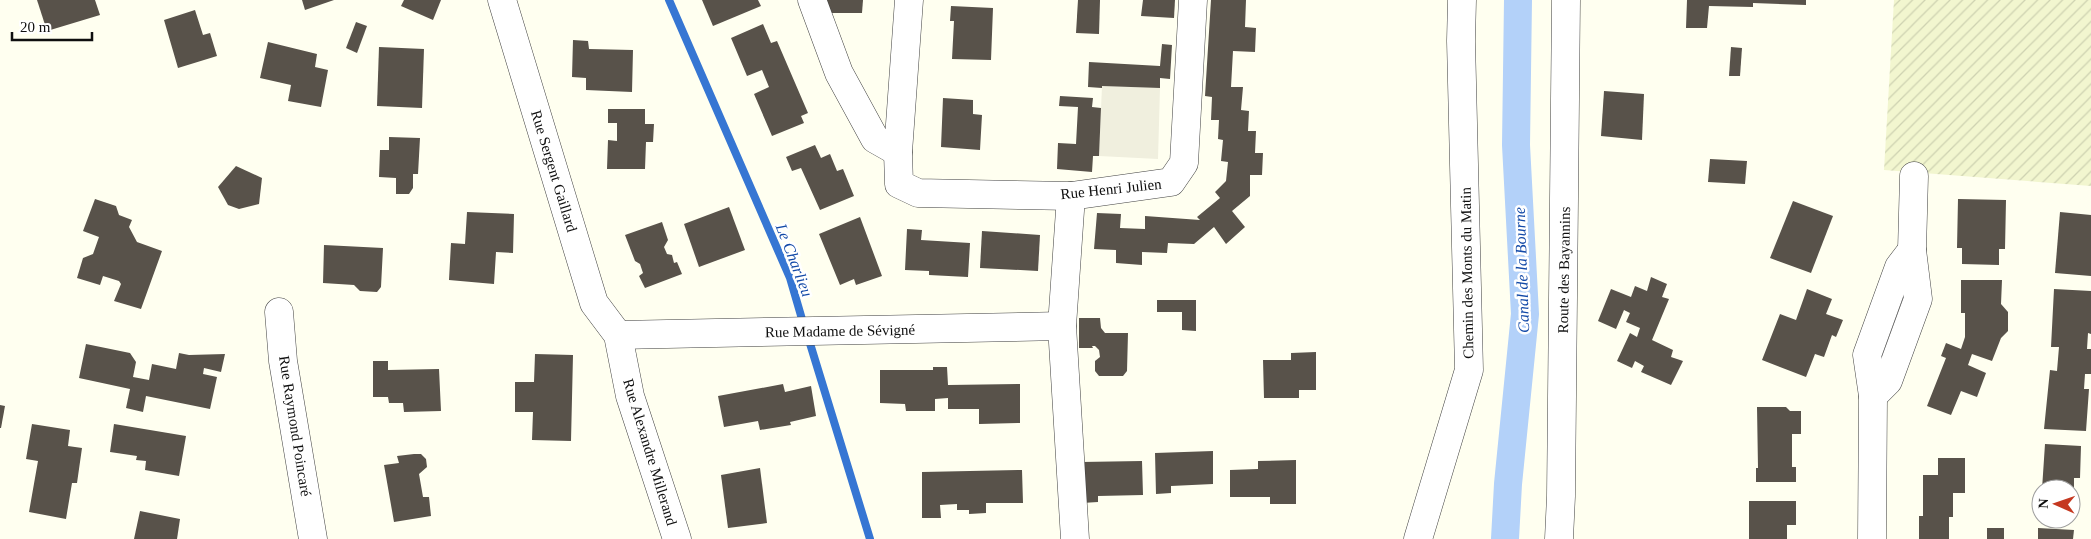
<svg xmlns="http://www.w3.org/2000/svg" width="2091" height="539" viewBox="0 0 2091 539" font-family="'Times New Roman',serif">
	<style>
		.farmland { fill: url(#farmland-furrows) }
		.plaza { fill: #f0efde }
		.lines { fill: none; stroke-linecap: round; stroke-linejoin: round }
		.stream { stroke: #3676d3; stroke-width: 8 }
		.canal { stroke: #b3d1f9; stroke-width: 28 }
		.building { fill: #58524a }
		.street-casing { stroke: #424242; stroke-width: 29 }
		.street { stroke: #fff; stroke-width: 28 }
		.labels { text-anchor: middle; stroke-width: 5; stroke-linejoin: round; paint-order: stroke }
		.street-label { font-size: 15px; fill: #0f0f0f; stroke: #fff }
		.water-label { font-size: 16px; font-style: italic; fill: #1249a7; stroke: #fff }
	</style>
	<defs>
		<pattern id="farmland-furrows" width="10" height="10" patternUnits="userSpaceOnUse" patternTransform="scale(1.25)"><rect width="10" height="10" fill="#f2f6cf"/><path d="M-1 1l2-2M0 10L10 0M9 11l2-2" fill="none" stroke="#ced2b1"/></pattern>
	</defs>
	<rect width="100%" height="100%" fill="#fffff0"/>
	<!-- farmland -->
	<polygon class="farmland" points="1894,0 2091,0 2091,186 1884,170"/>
	<!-- plaza -->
	<polygon class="plaza" points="1102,86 1160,88 1158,159 1099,156"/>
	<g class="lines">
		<!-- stream -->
		<g class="stream">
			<polyline points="669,0 790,278 804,326"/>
			<polyline points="808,337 870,539"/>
		</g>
		<!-- canal -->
		<polyline class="canal" points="1505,539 1508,484 1525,314 1516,145 1518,0"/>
	</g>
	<!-- building -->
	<g class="building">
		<polygon points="37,0 95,0 100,15 47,31"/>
		<polygon points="302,0 334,0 305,10"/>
		<polygon points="404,0 441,0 433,20 401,6"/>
		<polygon points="702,0 758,0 761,6 713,26"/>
		<polygon points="827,0 863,0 862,13 826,13"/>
		<polygon points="1078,0 1100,0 1099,34 1076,33"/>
		<polygon points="1143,0 1175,0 1174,18 1141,16"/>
		<polygon points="1211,0 1246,0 1245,27 1256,28 1255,52 1233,51 1231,87 1243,87 1241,110 1249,111 1248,131 1256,131 1255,153 1263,153 1262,175 1250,175 1250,196 1232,211 1245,227 1226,244 1214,227 1194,244 1168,243 1167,253 1142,252 1142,265 1116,263 1116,250 1094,249 1097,213 1121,214 1120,228 1145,229 1145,216 1200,220 1197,217 1220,198 1215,192 1226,181 1228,162 1221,161 1223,140 1218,139 1219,120 1211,120 1212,97 1205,96"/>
		<polygon points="1687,0 1806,0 1806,5 1753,3 1753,7 1709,6 1707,28 1686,28"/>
		<polygon points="951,6 993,8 991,60 952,59 954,21 950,21"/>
		<polygon points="195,10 203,35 210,33 217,56 178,68 164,20"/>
		<polygon points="356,22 367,26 357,53 346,48"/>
		<polygon points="763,24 771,43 777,41 808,113 801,116 804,123 772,136 754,94 769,87 762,70 747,76 731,38"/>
		<polygon points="573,40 588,41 589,49 633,50 632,92 586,90 586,78 572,77"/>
		<polygon points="268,42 317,54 315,67 328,70 321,107 288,101 291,85 260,78"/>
		<polygon points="1162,44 1172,45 1170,79 1160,78 1160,88 1102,86 1102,88 1088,87 1089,62 1160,66"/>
		<polygon points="379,47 424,49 422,108 377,106"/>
		<polygon points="1731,47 1742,48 1740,76 1729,76"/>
		<polygon points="1604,91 1644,94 1642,140 1601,136"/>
		<polygon points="1060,96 1093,98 1092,107 1101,108 1099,156 1093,156 1092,172 1057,169 1058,143 1076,144 1078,107 1059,106"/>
		<polygon points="943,98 973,100 973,114 982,115 980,150 941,147"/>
		<polygon points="608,109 645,109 645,124 654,124 653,142 646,142 645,169 607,169 608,140 617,141 617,123 608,123"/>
		<polygon points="389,137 420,138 418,174 413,174 413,188 409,194 396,194 396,178 379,177 380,150 389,150"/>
		<polygon points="815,145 821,158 830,154 837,171 843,169 854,196 820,210 801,168 792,171 786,157"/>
		<polygon points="1710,159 1747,161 1745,184 1708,182"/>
		<polygon points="236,166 262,178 259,204 239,209 228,205 218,187"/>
		<polygon points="95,199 116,206 119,215 132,220 129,227 137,242 162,251 141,309 114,301 121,284 119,281 103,276 100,285 77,278 83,258 93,254 99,237 83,231"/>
		<polygon points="1958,199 2006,200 2005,249 1999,249 1999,265 1962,264 1962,248 1957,248"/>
		<polygon points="1793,201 1833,216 1811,273 1770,258"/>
		<polygon points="729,207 745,250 699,267 684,224"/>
		<polygon points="467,212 514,214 513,253 496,252 494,284 449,280 451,243 465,244"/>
		<polygon points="2060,212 2091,215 2091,276 2055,273"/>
		<polygon points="860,217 882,276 856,285 854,279 840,285 819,234"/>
		<polygon points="662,222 668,240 664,247 667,254 672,255 674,263 677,262 682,274 645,288 639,276 643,273 640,264 635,261 625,235"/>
		<polygon points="907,229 922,230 921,240 970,243 968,277 929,275 929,271 905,270"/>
		<polygon points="982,231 1040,235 1038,271 980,268"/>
		<polygon points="324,245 383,248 381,287 377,292 360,291 354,285 323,283"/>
		<polygon points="1651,277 1667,284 1662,297 1669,299 1652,340 1673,350 1671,357 1683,361 1671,385 1641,372 1644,366 1635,361 1632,368 1617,361 1630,333 1637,337 1640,328 1626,322 1630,313 1624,310 1616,329 1598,321 1611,289 1631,297 1635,286 1647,291"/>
		<polygon points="1961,280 2002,280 2001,304 2008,312 2008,331 2001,338 1992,361 1972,354 1968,365 1986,373 1977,397 1961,391 1951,415 1927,406 1946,358 1941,356 1946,343 1961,349 1965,337 1965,313 1961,313"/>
		<polygon points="1807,289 1832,299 1826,314 1843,320 1836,337 1832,335 1824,357 1815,354 1806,377 1762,360 1780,314 1796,320"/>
		<polygon points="2054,289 2091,291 2091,334 2088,333 2087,349 2091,349 2091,374 2085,374 2084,389 2089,389 2086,431 2044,429 2050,370 2057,371 2059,347 2051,347"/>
		<polygon points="1157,300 1196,300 1196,331 1182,330 1182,312 1157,312"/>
		<polygon points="1079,318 1100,318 1101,328 1105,333 1128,333 1127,371 1123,376 1099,376 1095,371 1095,361 1100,357 1099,350 1095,346 1092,346 1093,348 1079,348"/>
		<polygon points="86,344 130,353 136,362 133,377 149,380 152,364 176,369 179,353 189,355 225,354 221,372 204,368 203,374 217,377 210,409 146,396 143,412 126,408 130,389 79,378"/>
		<polygon points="1316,352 1316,390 1299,390 1299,398 1264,398 1263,360 1291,360 1291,353"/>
		<polygon points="535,354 573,355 571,441 532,440 533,412 515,412 515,382 534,382"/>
		<polygon points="373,361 388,361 388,370 439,369 441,411 404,412 403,403 389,403 388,397 373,397"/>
		<polygon points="933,367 947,367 948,385 1020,384 1020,423 979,424 979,409 948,409 948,398 935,399 935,411 906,411 905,404 880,403 880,370 933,370"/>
		<polygon points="783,384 785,392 811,386 816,416 790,422 791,425 760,430 758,421 724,427 718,396"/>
		<polygon points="0,405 5,406 1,428 0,428"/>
		<polygon points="1757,407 1786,407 1790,411 1801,411 1801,434 1792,434 1792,467 1796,467 1796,482 1756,482 1756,468 1758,468"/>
		<polygon points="32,424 70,430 68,446 82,448 77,483 72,483 66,519 29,512 38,461 26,459"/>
		<polygon points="114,424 186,436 179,476 145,470 146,461 136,460 137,456 110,452"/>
		<polygon points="2045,444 2081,446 2080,478 2074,478 2074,491 2071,491 2071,489 2042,489"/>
		<polygon points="1213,451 1213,484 1171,486 1171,493 1156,494 1155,453"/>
		<polygon points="414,454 421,454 426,459 427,467 419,474 423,497 429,497 431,516 394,522 384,465 399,463 397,456"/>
		<polygon points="1938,458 1965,458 1965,493 1953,493 1953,517 1949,517 1949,539 1919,539 1919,516 1923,516 1923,475 1938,475"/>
		<polygon points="1296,460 1296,504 1270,504 1270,497 1230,497 1230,470 1258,469 1258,461"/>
		<polygon points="1142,461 1143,495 1098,496 1098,502 1082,503 1081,462"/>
		<polygon points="760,468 767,523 728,528 721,475"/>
		<polygon points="1022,470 1023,503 986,503 986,513 969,514 969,510 957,510 957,504 940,505 941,518 922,518 922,472"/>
		<polygon points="1749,501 1796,501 1796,525 1787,525 1787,539 1749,539"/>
		<polygon points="140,511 180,519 177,539 134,539"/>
		<rect x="1987" y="528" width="17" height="11"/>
		<polygon points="2038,528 2074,530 2073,539 2038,539"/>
	</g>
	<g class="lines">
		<!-- street casing -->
		<g class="street-casing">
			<g id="street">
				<polyline points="502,0 594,303 618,335 630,396 677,539"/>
				<polyline points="812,0 839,73 875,139 898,152"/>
				<polyline points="909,0 898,152 899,184 918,193 1071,196 1171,182 1184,163 1193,0"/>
				<polyline points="1071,196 1062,326 1075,539"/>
				<polyline points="279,312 283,361 313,539"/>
				<polyline points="618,335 1062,326"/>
				<polyline points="1873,396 1888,381 1918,299 1912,250 1914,176"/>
				<polyline points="1418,539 1469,370 1461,41 1462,0"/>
				<polyline points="1559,539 1561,496 1566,0"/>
				<polyline points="1872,539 1873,396 1867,355 1899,267 1912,250"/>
			</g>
		</g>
		<!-- street -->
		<use href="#street" class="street"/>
	</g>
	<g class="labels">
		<!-- street labels -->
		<g class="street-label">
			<text transform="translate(554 171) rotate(73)" y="5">Rue Sergent Gaillard</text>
			<text transform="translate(1111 189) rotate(-6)" y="5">Rue Henri Julien</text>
			<text transform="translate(1564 270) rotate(-89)" y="5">Route des Bayannins</text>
			<text transform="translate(1467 273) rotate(-91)" y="5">Chemin des Monts du Matin</text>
			<text transform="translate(840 331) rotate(-1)" y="5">Rue Madame de Sévigné</text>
			<text transform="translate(295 426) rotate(81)" y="5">Rue Raymond Poincaré</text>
			<text transform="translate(650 452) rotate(73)" y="5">Rue Alexandre Millerand</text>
		</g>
		<!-- water labels -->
		<g class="water-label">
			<text transform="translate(795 260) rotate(69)" y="6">Le Charlieu</text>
			<text transform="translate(1521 270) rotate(-92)" y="6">Canal de la Bourne</text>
		</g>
	</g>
	<!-- north arrow -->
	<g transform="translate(2056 504) rotate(272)"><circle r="24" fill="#ffffff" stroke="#9f9f9f"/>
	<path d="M0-4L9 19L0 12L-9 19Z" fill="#c53820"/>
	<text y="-8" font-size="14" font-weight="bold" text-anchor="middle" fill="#0f0f0f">N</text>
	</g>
	<!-- scale -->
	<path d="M12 32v8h80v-8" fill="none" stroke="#0f0f0f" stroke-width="2.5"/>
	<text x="20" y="32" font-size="15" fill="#0f0f0f" stroke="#ffffff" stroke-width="4" paint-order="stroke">20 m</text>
</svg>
